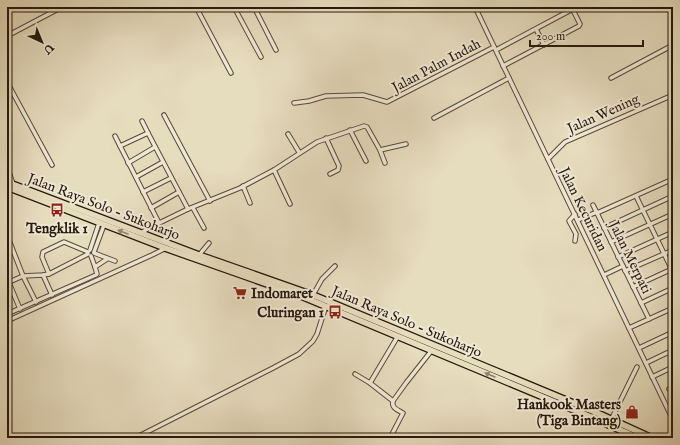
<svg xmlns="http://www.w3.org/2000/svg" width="680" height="445" viewBox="0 0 680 445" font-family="'IM FELL English',serif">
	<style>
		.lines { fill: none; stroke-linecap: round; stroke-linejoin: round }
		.street-casing { stroke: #574a38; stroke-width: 5.5 }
		.primary-casing { stroke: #27190c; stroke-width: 8 }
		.street { stroke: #efe8d5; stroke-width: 3.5 }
		.primary { stroke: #e6dcbe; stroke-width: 5.5 }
		.oneway { fill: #90846e }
		.labels { text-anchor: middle; stroke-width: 4; stroke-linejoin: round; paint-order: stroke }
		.street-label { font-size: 14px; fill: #27190c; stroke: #efe8d5 }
		.poi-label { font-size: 14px; font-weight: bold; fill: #27190c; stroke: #efe8d5; text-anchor: end }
	</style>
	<rect width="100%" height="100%" fill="#e6dcbe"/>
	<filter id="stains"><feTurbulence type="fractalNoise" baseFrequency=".005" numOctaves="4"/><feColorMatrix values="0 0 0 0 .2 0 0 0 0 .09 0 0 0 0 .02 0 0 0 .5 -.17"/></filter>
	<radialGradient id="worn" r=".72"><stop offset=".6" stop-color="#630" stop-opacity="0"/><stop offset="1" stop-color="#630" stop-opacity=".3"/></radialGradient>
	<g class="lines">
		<!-- street casing -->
		<g class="street-casing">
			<g id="street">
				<polyline points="196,7 231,73"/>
				<polyline points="234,7 261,57"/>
				<polyline points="254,7 276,50"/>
				<polyline points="475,7 673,420"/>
				<polyline points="670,7 673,13"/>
				<polyline points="536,29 544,45"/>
				<polyline points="7,36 62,7"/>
				<polyline points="496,50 571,10 573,10 580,24 579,26 503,66"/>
				<polyline points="611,78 673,45"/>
				<polyline points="7,82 52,165"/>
				<polyline points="294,103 309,101 326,96 363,95 387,102 494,47"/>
				<polyline points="164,115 210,201"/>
				<polyline points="434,118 509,78"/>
				<polyline points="142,121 148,133"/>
				<polyline points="350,130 366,161"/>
				<polyline points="288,134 299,152"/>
				<polyline points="115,136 159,223"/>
				<polyline points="326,138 339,166 338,170 330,174"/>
				<polyline points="120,146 148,133 188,209"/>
				<polyline points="380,150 406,144"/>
				<polyline points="548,159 565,142 673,95"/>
				<polyline points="128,163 155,147"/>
				<polyline points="7,166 13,184"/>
				<polyline points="274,170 290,204"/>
				<polyline points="136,177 163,162"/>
				<polyline points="243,186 250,203"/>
				<polyline points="143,192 171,178"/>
				<polyline points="636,196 673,272"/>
				<polyline points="593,205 649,319"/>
				<polyline points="151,208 179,192"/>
				<polyline points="193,208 204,228"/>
				<polyline points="597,213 673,179"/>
				<polyline points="575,214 569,221 576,234 575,241"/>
				<polyline points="578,220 597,212"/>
				<polyline points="604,228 673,196"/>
				<polyline points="141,233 149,228 188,209 240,188 274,170 317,142 364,126 367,127 380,150 385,163"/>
				<polyline points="7,235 23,276 36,302"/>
				<polyline points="611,242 673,214"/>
				<polyline points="90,250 99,223"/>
				<polyline points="94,252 104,225"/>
				<polyline points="94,253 115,261"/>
				<polyline points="199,255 209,243"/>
				<polyline points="91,256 95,267 107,259"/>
				<polyline points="618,257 673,232"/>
				<polyline points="625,271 673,250"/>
				<polyline points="49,274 42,257 43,252 64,242 88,252"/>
				<polyline points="43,275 52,295"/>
				<polyline points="604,275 623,266"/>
				<polyline points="7,278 20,309"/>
				<polyline points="7,283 23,276 43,275 49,274 88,254"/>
				<polyline points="633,287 672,269"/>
				<polyline points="313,295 322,279 335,266"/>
				<polyline points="641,303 673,288"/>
				<polyline points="7,314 96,275 97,274 95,267"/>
				<polyline points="7,321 152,255 166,248"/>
				<polyline points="629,328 673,308"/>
				<polyline points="639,348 673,332"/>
				<polyline points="646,363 673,350"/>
				<polyline points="355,374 370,383 393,401"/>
				<polyline points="652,377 673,367"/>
				<polyline points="370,383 398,336"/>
				<polyline points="669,389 673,387"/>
				<polyline points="611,420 637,367"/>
				<polyline points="135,438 273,368 299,354 313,341 317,334 326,306"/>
				<path d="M390 438 403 413C398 410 391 408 393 401L406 383 432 350"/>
			</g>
		</g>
		<!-- primary casing -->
		<g class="primary-casing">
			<g id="primary">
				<polyline points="7,182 199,255 313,295 595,412 652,438"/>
				<polyline points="7,187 165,248 301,296 591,417 638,438"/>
			</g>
		</g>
		<!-- street -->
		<use href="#street" class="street"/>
		<!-- primary -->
		<use href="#primary" class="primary"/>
	</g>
	<!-- one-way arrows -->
	<defs><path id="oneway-solid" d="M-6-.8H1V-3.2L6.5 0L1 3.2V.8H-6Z"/></defs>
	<g class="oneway">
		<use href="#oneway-solid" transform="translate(123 232) rotate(-159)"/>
		<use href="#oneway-solid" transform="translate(490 375) rotate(-157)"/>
	</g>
	<!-- icons -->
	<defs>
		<g id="bus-bare" transform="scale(1.08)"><path d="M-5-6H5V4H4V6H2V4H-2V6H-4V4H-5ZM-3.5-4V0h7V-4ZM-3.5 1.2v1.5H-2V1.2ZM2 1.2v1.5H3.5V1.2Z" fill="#8f2418" stroke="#efe8d5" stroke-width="2.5" paint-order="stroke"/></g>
		<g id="supermarket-bare" transform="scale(1.08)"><path d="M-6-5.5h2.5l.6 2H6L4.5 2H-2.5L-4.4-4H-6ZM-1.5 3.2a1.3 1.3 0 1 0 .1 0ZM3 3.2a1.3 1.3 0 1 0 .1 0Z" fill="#8f2418" stroke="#efe8d5" stroke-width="2.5" paint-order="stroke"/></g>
		<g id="shop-bare" transform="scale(1.08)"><path d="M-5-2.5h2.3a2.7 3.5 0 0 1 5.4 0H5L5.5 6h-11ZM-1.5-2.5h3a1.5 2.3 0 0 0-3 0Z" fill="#8f2418" stroke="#efe8d5" stroke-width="2.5" paint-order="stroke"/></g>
	</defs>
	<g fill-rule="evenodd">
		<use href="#bus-bare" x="57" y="210"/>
		<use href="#supermarket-bare" x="240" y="293"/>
		<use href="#bus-bare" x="335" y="312"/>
		<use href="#shop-bare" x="632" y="412"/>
	</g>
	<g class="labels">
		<!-- street labels -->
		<g class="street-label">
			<text transform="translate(436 65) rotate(-28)" y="5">Jalan Palm Indah</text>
			<text transform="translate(603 113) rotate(-24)" y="5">Jalan Wening</text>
			<text transform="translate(104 206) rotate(21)" y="5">Jalan Raya Solo - Sukoharjo</text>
			<text transform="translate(584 209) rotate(64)" y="5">Jalan Kecuridan</text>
			<text transform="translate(631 257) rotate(64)" y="5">Jalan Merpati</text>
			<text transform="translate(407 321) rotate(23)" y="5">Jalan Raya Solo - Sukoharjo</text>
		</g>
		<!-- poi labels -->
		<g class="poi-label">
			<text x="57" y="233" text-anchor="middle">Tengklik 1</text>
			<text x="251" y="298" text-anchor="start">Indomaret</text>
			<text x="324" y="317">Cluringan 1</text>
			<text x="621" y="409">Hankook Masters<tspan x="621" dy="16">(Tiga Bintang)</tspan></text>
		</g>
	</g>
	<!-- margin -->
	<rect width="680" height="445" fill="none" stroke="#e6dcbe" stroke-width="24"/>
	<rect x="8" y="8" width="664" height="429" fill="none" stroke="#27190c" stroke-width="2"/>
	<rect x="12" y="12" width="656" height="421" fill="none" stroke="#27190c"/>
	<!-- north arrow -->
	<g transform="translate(42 42) rotate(136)" stroke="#efe8d5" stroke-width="3" paint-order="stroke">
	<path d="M0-3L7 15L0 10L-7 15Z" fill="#27190c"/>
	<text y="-6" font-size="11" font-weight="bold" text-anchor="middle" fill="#27190c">U</text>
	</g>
	<!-- scale -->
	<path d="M530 40v6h113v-6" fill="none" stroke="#27190c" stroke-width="2"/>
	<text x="536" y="40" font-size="12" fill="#27190c" stroke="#efe8d5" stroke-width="3" paint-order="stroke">200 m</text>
	<rect width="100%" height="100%" filter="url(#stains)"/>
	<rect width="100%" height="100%" fill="url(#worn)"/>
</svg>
